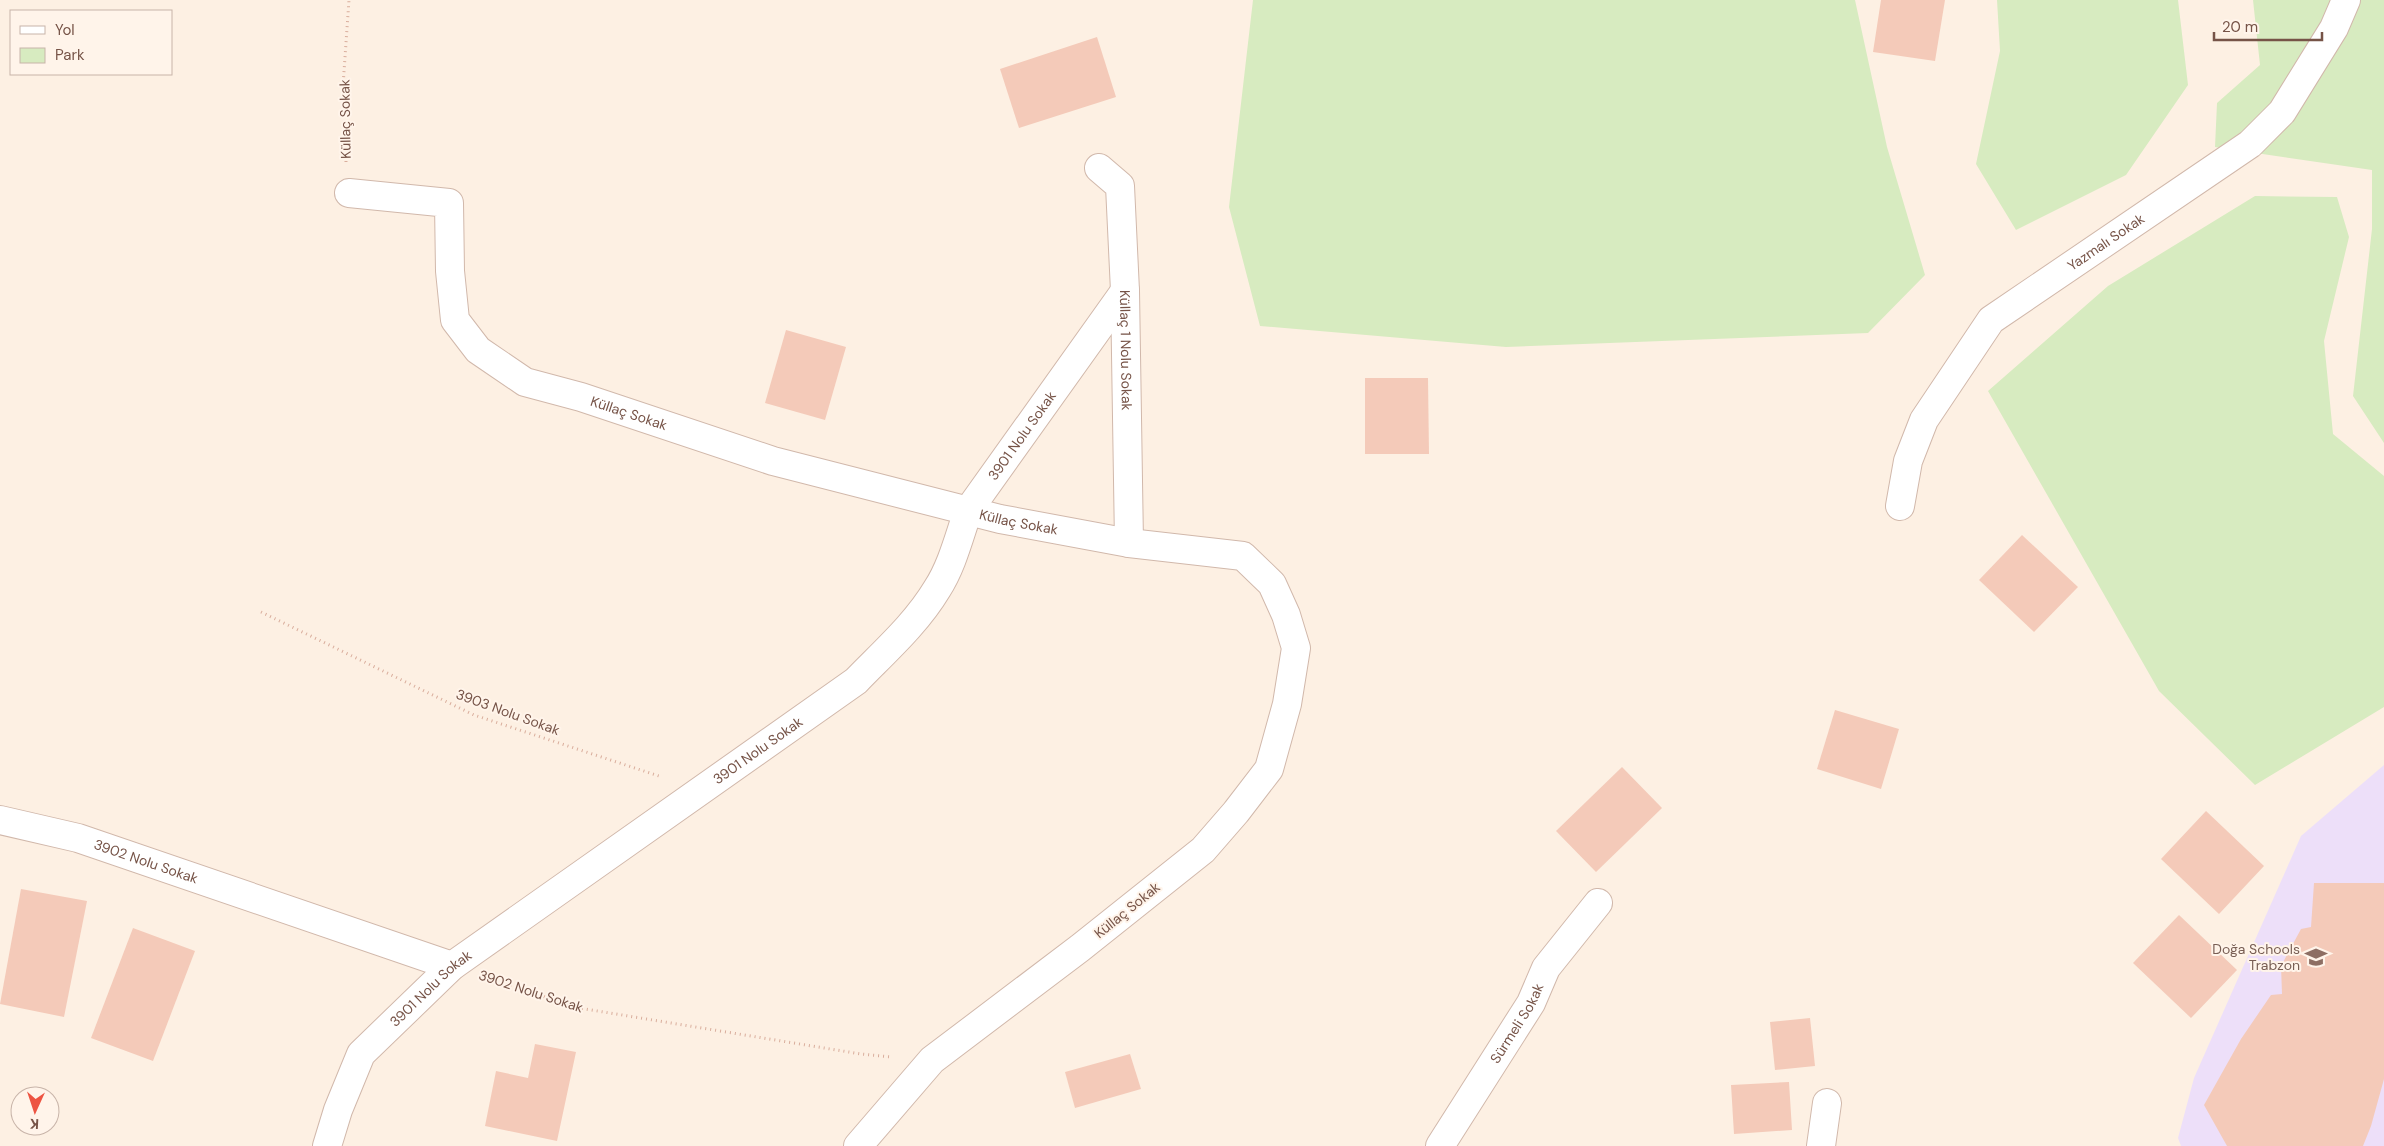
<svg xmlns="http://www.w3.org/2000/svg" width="2384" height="1146" viewBox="0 0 2384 1146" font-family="'DM Sans',sans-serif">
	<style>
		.education { fill: #eddff9 }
		.green { fill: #d7ebc0 }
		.building { fill: #f4cab9 }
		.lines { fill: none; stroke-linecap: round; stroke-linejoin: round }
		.street-casing { stroke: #d1b8ab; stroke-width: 30 }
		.path { stroke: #d9ad9c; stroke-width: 3; stroke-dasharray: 1 4; stroke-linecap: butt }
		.street { stroke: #fff; stroke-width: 28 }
		.labels { text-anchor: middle; stroke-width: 4; stroke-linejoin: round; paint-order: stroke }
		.street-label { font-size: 14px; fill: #765347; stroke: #fff4ea }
		.education-label { font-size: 14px; fill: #785e54; stroke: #fff4ea; text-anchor: end }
	</style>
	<rect width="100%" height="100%" fill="#fdf0e3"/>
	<!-- education -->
	<polygon class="education" points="2384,765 2384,1146 2181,1146 2178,1138 2194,1078 2301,836"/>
	<!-- green -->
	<g class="green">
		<polygon points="1253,0 1855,0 1887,147 1925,275 1868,333 1506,347 1260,326 1229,207"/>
		<polygon points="1997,0 2178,0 2188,85 2126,175 2016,230 1976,164 2000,51"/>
		<polygon points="2253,0 2384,0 2384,443 2353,396 2372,229 2372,170 2215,147 2217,103 2260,65"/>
		<polygon points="2255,196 2337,197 2349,237 2324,341 2333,434 2384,476 2384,707 2255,785 2159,691 1988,391 2108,286"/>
	</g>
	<!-- building -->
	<g class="building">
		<polygon points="1881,0 1945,0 1935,61 1873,52"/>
		<polygon points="1097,37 1116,97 1019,128 1000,69"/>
		<polygon points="786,330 846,347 825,420 765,403"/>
		<polygon points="1365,378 1428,378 1429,454 1365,454"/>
		<polygon points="2022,535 2078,587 2034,632 1979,580"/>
		<polygon points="1835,710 1899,729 1881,789 1817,769"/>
		<polygon points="1622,767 1662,808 1596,872 1556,831"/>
		<polygon points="2206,811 2264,866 2219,914 2161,859"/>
		<polygon points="2314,883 2384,883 2384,1079 2371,1126 2363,1146 2227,1146 2204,1105 2241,1039 2271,995 2282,994 2281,966 2301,929 2311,927"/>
		<polygon points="21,889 87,901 64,1017 0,1004"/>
		<polygon points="2179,915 2237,970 2191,1018 2133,963"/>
		<polygon points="133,928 195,951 153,1061 91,1038"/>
		<polygon points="1810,1018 1815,1066 1775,1070 1770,1022"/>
		<polygon points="535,1044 576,1052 557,1141 485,1126 496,1071 528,1078"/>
		<polygon points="1130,1054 1141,1089 1075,1108 1065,1072"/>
		<polygon points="1789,1082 1792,1130 1734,1134 1731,1085"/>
	</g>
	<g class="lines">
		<!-- street casing -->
		<g class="street-casing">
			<g id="street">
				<path id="s1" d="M1099 168 1120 186 1125 291 1129 543"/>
				<path id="s2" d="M349 193 449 203 450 271 455 320 478 350 525 382 581 397 773 461 1000 519 1129 543 1243 556 1272 584 1286 615 1296 648 1287 704 1269 769 1236 812 1203 850 1080 948 932 1060 858 1146"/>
				<path id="s3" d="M1900 506 1908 461 1924 420 1991 320 2250 144 2282 112 2334 28 2346 0"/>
				<path id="s4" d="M0 820 78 838 452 966"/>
				<path id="s5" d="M327 1146 338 1110 361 1054 452 966 856 681C884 652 916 624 937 589 952 566 959 537 968 511L1125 291"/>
				<path id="s6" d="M1440 1146 1531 1003 1546 968 1598 903"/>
				<polyline points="1821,1146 1827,1103"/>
			</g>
		</g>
		<!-- path -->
		<g class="path">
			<polyline points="346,162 343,86 349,0"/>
			<polyline points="261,612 474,715 662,777"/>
			<polyline points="492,978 573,1007 861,1054 891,1057"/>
		</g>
		<!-- street -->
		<use href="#street" class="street"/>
	</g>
	<!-- icons -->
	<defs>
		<g id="school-bare" transform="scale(1.725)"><path d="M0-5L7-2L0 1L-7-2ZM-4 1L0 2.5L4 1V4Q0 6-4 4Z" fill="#8d6e63" stroke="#fff4ea" stroke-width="2.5" paint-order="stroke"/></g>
	</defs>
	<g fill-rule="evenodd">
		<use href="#school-bare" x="2316" y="957"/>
	</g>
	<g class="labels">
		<!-- street labels -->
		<g class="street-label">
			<text transform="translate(345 119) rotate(-91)" y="5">Küllaç Sokak</text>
			<text dy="5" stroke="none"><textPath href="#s3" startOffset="349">Yazmalı Sokak</textPath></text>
			<text dy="5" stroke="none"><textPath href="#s1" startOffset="192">Küllaç 1 Nolu Sokak</textPath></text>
			<text dy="5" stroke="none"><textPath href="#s2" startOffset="421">Küllaç Sokak</textPath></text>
			<text dy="5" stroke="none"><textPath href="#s5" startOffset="1019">3901 Nolu Sokak</textPath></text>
			<text dy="5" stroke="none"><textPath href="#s2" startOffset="826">Küllaç Sokak</textPath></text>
			<text transform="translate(508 712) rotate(20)" y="5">3903 Nolu Sokak</text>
			<text dy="5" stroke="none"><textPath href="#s5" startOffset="599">3901 Nolu Sokak</textPath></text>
			<text dy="5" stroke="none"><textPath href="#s4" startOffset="152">3902 Nolu Sokak</textPath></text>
			<text transform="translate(1127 910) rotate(-39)" y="5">Küllaç Sokak</text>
			<text dy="5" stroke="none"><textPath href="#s5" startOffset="194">3901 Nolu Sokak</textPath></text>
			<text transform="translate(531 991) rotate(18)" y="5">3902 Nolu Sokak</text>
			<text dy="5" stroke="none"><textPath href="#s6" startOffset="145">Sürmeli Sokak</textPath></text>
		</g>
		<!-- education labels -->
		<g class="education-label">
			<text x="2300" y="954">Doğa Schools<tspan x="2300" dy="16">Trabzon</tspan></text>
		</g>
	</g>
	<!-- legend -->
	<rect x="10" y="10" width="162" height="65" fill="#fff4ea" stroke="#c8b4a9"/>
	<rect x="20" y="26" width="25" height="8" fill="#ffffff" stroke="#c8b4a9"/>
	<text x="55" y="35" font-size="15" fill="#765347">Yol</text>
	<rect x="20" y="48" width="25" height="15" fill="#d7ebc0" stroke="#c8b4a9"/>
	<text x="55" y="60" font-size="15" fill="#765347">Park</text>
	<!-- north arrow -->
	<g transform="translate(35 1111) rotate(183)"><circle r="24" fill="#fff4ea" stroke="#c8b4a9"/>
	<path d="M0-4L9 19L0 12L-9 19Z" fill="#ed5442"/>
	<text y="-8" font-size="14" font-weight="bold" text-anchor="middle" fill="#765347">K</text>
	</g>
	<!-- scale -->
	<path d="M2214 32v8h108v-8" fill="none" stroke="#765347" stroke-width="2.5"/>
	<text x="2222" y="32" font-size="15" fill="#765347" stroke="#fff4ea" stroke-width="4" paint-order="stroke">20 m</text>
</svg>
